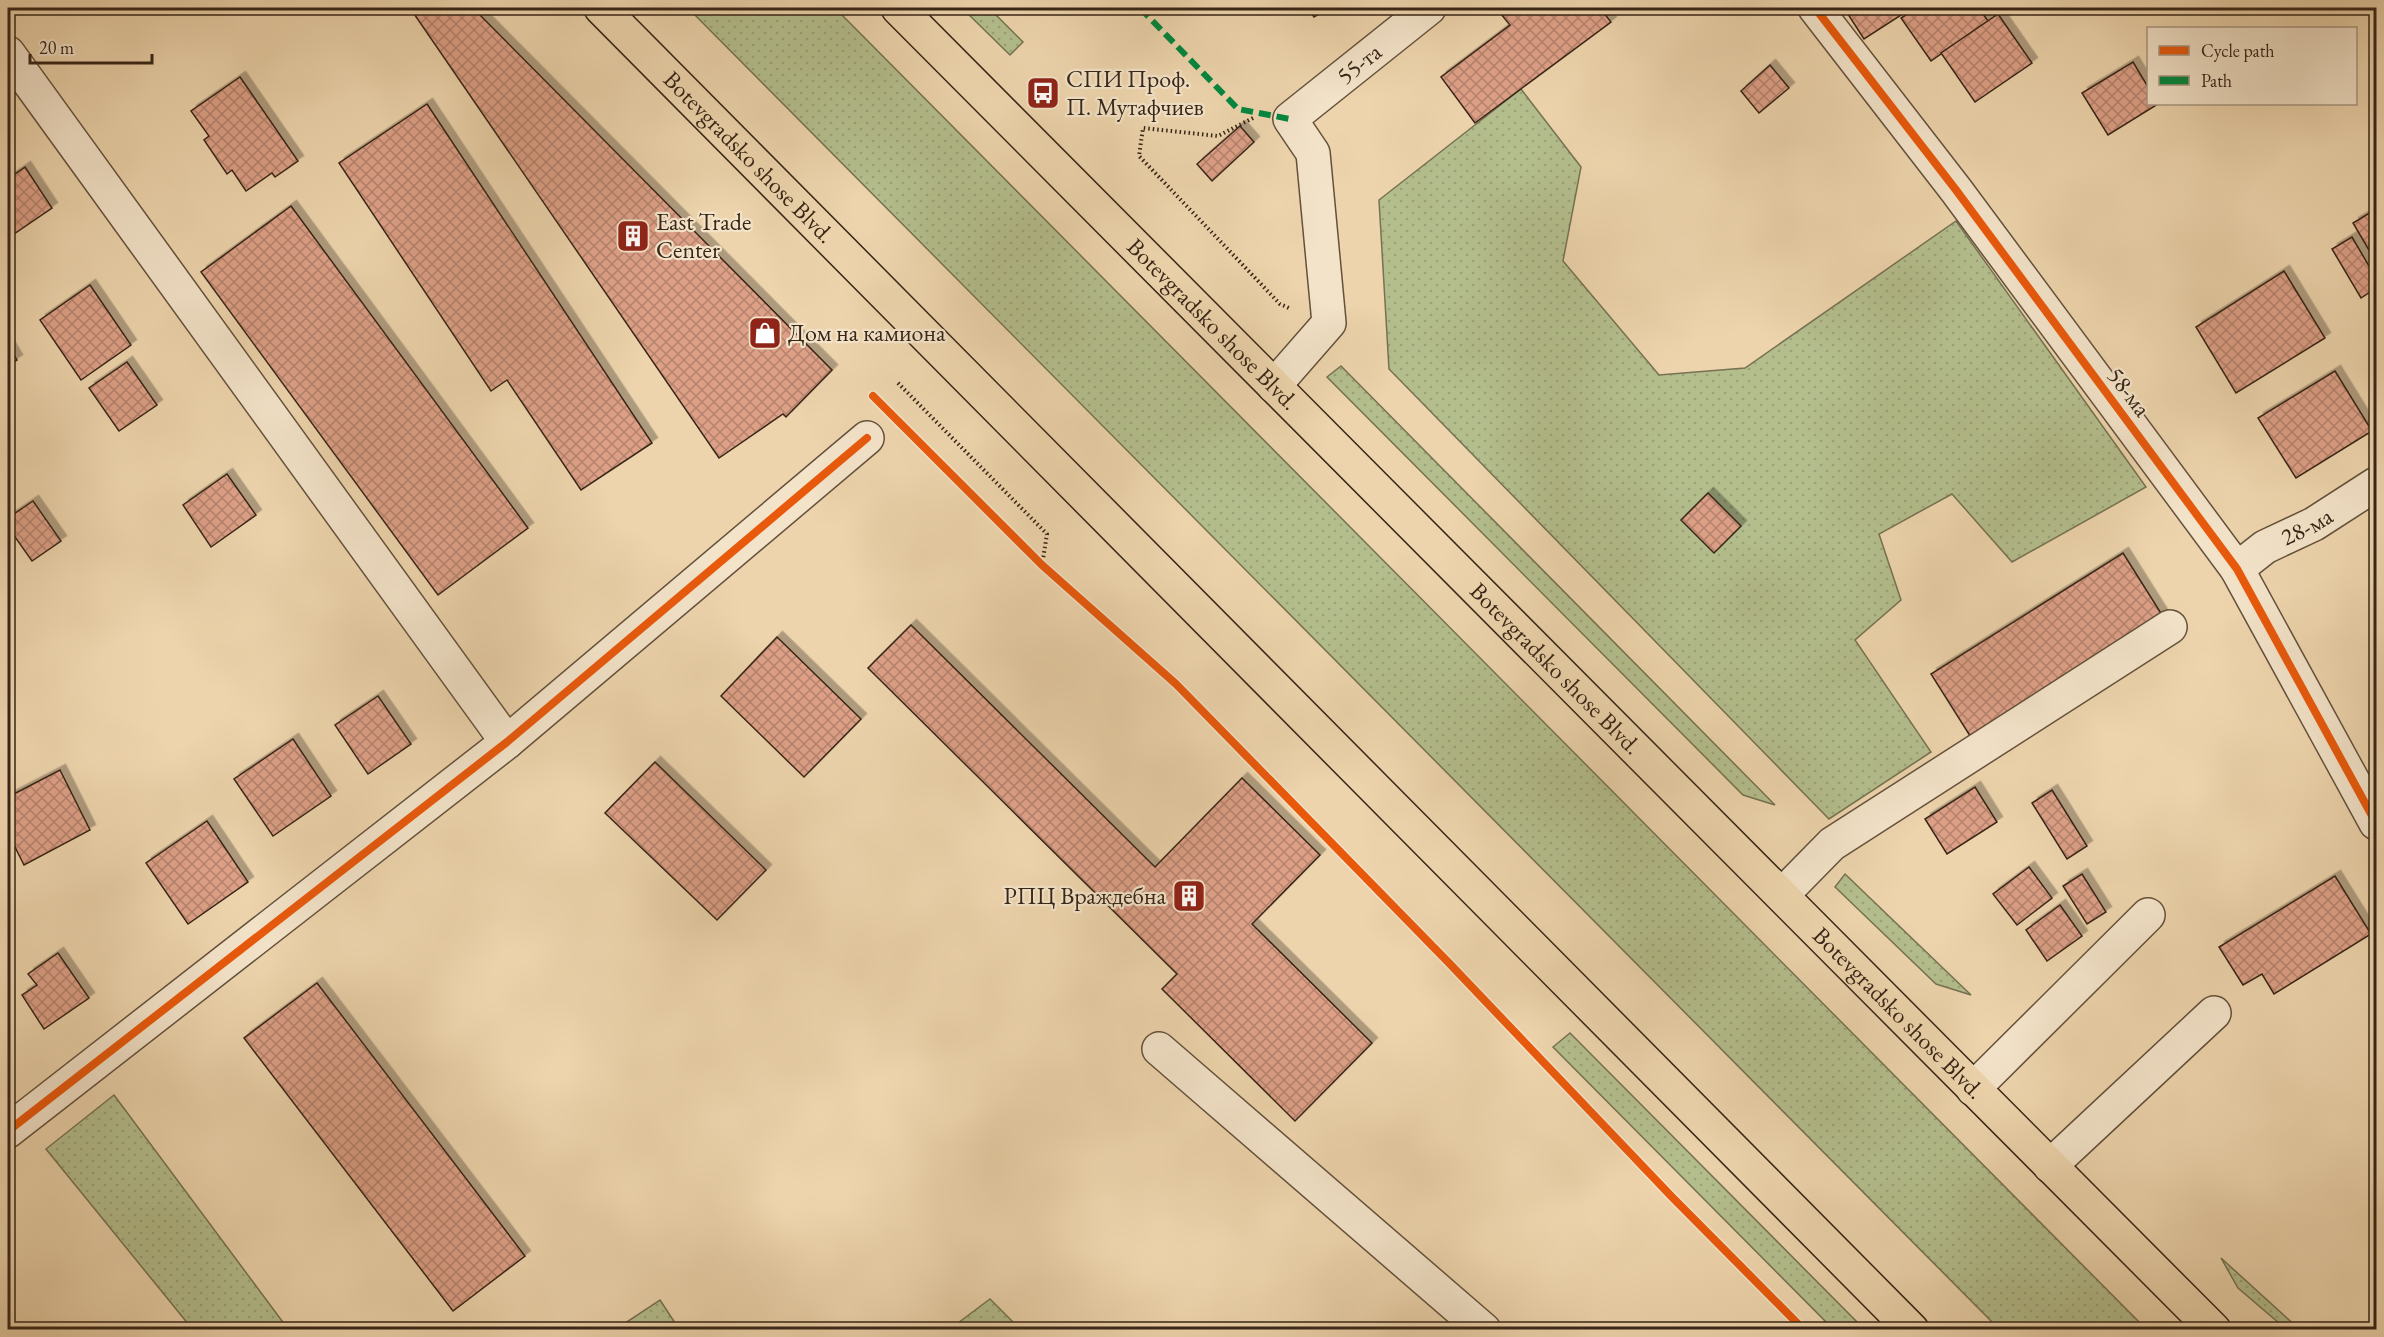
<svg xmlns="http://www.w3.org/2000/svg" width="2384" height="1337" viewBox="0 0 2384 1337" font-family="'EB Garamond',serif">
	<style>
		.grass { fill: url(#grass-dots); stroke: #767252; stroke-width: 1.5 }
		.building { fill: url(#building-cross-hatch); stroke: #372517; stroke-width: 1.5; filter: url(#shadow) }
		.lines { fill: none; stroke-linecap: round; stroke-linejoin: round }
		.minor-casing { stroke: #64513c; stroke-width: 36 }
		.major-casing { stroke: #372517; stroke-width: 36 }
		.path { stroke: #372517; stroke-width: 4; stroke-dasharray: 1.5 3; stroke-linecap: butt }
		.minor { stroke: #f3e3c9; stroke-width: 33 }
		.major { stroke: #edd4ac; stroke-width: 33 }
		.quiet { stroke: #00873e; stroke-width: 6; stroke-dasharray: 12 6; stroke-linecap: butt }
		.cycleway-casing { stroke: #f3e3c9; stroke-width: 11 }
		.cycleway { stroke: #e8590c; stroke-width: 8 }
		.labels { text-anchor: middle; stroke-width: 4.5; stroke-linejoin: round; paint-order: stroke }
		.street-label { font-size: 24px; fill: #372517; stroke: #f3e3c9 }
		.poi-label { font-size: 24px; fill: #372517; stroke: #f3e3c9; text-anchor: start }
	</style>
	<defs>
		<pattern id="grass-dots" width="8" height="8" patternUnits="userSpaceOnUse" patternTransform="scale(1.5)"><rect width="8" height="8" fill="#b4be8d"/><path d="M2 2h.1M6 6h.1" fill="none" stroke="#9ba379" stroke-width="1.8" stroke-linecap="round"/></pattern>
		<pattern id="building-cross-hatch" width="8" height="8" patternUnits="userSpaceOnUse" patternTransform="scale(1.5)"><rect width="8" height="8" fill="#dda087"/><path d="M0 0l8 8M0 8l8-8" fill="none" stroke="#b4826d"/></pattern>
		<filter id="shadow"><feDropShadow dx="5.5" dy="-5.5" stdDeviation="0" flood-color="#0004"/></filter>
	</defs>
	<rect width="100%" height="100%" fill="#edd4ac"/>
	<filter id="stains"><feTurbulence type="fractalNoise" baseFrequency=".00333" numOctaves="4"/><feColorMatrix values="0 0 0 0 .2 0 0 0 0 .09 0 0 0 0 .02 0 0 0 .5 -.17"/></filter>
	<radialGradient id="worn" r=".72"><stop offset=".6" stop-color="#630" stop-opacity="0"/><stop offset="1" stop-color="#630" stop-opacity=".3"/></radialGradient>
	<!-- grass -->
	<g class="grass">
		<polygon points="688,8 835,8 2146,1329 1999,1329"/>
		<polygon points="962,8 989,8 1023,42 1010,55"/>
		<polygon points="1521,89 1581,167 1563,261 1659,375 1745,368 1956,221 2146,487 2012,562 1952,494 1879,534 1901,600 1855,640 1931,752 1829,819 1389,369 1379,200"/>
		<polygon points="1341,366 1775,805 1743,795 1327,377"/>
		<polygon points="1845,874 1971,995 1936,984 1835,887"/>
		<polygon points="1570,1033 1864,1329 1833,1329 1553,1047"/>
		<polygon points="114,1095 288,1329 180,1329 189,1325 46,1149"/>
		<polygon points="2221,1258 2299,1329 2286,1329 2238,1288"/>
		<polygon points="990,1299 1020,1329 950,1329"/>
		<polygon points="660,1300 679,1329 616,1329"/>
	</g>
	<!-- building -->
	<g class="building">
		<polygon points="410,8 473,8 832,370 786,417 783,414 719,458"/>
		<polygon points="1308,8 1329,8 1314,17"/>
		<polygon points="1496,8 1600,8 1611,22 1475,123 1441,77 1510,25"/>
		<polygon points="1844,8 1912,8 1864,39"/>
		<polygon points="1917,8 1979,8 1988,21 1931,61 1901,18"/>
		<polygon points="1998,14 2032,63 1975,102 1941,53"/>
		<polygon points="2133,62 2148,87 2148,104 2158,104 2108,135 2082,93"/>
		<polygon points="1770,65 1789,88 1759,113 1741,91"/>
		<polygon points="240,77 298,161 275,177 272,173 246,191 232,170 227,174 204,140 209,136 191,111"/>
		<polygon points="427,104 652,443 581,490 507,380 491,391 339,163"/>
		<polygon points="1240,126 1254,142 1212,181 1197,164"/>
		<polygon points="25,167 52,208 8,238 8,179"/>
		<polygon points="291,206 528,528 438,595 201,272"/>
		<polygon points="2376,209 2376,262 2353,223"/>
		<polygon points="2352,237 2376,278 2376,288 2361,298 2332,249"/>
		<polygon points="2284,271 2325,338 2236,393 2196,327"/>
		<polygon points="90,285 131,345 81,380 40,320"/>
		<polygon points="8,345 17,360 8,366"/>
		<polygon points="127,362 157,405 119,431 89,388"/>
		<polygon points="2335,371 2372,431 2296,478 2258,418"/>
		<polygon points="227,474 256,515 211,547 183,505"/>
		<polygon points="1708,493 1741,526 1714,553 1681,520"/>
		<polygon points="33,501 61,541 32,561 8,527 8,518"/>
		<polygon points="2123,553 2164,618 1972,739 1931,674"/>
		<polygon points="911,625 1155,867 1242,778 1320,855 1252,924 1372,1043 1295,1121 1162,989 1177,974 868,668"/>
		<polygon points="777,637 861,719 804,777 721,696"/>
		<polygon points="378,696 411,744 368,774 335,725"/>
		<polygon points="293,739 331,796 273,836 234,779"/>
		<polygon points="655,762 766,870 717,920 605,813"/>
		<polygon points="60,770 90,830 24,865 8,833 8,797"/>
		<polygon points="1975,787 1997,822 1947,854 1925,819"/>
		<polygon points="2052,790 2087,846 2067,859 2032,803"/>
		<polygon points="207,821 248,882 188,924 146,863"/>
		<polygon points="2029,867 2052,898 2017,925 1993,894"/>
		<polygon points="2082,874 2106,912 2087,924 2063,886"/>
		<polygon points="2335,876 2371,934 2274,994 2262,974 2243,985 2219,947"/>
		<polygon points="2060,905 2082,936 2047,961 2026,930"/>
		<polygon points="58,953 89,998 44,1029 22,995 37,985 28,974"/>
		<polygon points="317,983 525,1256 453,1311 244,1038"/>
	</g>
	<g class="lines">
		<!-- minor casing -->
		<g class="minor-casing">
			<g id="minor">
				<polyline points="1815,8 1956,190 2237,569 2376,823"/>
				<polyline points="8,53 507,742"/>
				<path id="s1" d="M1274 386 1329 323 1313 153 1290 119 1429 8"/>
				<path id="s2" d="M2237 569 2265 547 2314 524 2376 484"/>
				<polyline points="1782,895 1832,844 2170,627"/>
				<polyline points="1159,1049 1484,1330"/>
				<polyline points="1973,1089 2148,915"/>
				<polyline points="8,1131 507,742 867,438"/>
				<polyline points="2050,1166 2214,1013"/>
			</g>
		</g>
		<!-- major casing -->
		<g class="major-casing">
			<g id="major">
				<path id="s3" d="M601 8 1912 1330"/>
				<path id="s4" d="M898 8 2214 1330"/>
			</g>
		</g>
		<!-- path -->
		<g class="path">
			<polyline points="1253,118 1218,136 1143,128 1139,156 1280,304 1289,308"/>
			<polyline points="898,383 1047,534 1042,565"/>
		</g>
		<!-- minor -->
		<use href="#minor" class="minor"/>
		<!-- major -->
		<use href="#major" class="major"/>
		<!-- quiet -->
		<polyline class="quiet" points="1140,8 1238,109 1290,119"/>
		<!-- cycleway casing -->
		<g class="cycleway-casing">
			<g id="cycleway">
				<polyline points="1815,8 1956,190 2237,569 2376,823"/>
				<polyline points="873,396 1042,565 1176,684 1449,963 1672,1197 1804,1330"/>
				<polyline points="8,1131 507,742 867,438"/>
			</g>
		</g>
		<!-- cycleway -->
		<use href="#cycleway" class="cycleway"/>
	</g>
	<!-- icons -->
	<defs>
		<g id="bus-square" transform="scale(1.725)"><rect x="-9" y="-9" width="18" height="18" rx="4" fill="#8f2418" stroke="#f3e3c9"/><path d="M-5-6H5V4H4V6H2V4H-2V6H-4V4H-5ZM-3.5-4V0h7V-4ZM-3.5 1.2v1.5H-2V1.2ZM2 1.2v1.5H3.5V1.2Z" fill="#fff"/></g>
		<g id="building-square" transform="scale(1.725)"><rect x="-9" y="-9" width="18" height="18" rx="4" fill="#8f2418" stroke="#f3e3c9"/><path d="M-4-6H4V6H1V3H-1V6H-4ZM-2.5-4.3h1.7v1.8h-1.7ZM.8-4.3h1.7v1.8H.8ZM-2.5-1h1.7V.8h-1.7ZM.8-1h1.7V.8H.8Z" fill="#fff"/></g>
		<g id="shop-square" transform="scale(1.725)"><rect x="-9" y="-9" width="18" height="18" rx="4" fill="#8f2418" stroke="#f3e3c9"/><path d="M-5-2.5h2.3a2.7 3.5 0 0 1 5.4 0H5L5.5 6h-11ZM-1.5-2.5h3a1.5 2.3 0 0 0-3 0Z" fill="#fff"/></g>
	</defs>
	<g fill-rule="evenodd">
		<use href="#bus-square" x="1043" y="93"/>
		<use href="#building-square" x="633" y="236"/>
		<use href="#shop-square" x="765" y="333"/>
		<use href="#building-square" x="1189" y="896"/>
	</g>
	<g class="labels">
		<!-- street labels -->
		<g class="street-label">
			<text dy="8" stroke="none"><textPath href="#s1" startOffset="384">55-та</textPath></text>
			<text dy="8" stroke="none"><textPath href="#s3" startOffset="210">Botevgradsko shose Blvd.</textPath></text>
			<text dy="8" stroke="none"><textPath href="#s4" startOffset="446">Botevgradsko shose Blvd.</textPath></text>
			<text transform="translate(2129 392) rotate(53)" y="8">58-ма</text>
			<text dy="8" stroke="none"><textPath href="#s2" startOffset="82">28-ма</textPath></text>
			<text dy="8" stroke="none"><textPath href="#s4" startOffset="932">Botevgradsko shose Blvd.</textPath></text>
			<text dy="8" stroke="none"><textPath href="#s4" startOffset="1418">Botevgradsko shose Blvd.</textPath></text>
		</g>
		<!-- poi labels -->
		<g class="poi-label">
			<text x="1066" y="87">СПИ Проф.<tspan x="1066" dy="28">П. Мутафчиев</tspan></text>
			<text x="656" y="230">East Trade<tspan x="656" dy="28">Center</tspan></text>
			<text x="788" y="341">Дом на камиона</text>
			<text x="1166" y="904" text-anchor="end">РПЦ Враждебна</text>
		</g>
	</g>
	<!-- margin -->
	<rect width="2384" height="1337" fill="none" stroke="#edd4ac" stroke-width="30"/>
	<rect x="9" y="9" width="2366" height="1319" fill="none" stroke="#372517" stroke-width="3"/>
	<rect x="15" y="15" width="2354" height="1307" fill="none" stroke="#372517" stroke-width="1.5"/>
	<!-- legend -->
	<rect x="2147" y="27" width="210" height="78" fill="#f3e3c9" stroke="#a89782" stroke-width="1.5"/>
	<rect x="2159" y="46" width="30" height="9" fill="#e8590c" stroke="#a89782" stroke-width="1.5"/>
	<text x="2201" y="57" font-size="18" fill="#372517">Cycle path</text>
	<rect x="2159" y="76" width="30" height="9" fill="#00873e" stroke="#a89782" stroke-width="1.5"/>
	<text x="2201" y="87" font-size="18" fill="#372517">Path</text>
	<!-- scale -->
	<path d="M30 54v9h122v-9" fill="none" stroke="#372517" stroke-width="3"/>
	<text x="39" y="54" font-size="18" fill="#372517" stroke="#f3e3c9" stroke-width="4.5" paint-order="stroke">20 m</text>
	<rect width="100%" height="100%" filter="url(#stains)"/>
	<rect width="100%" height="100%" fill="url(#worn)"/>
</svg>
